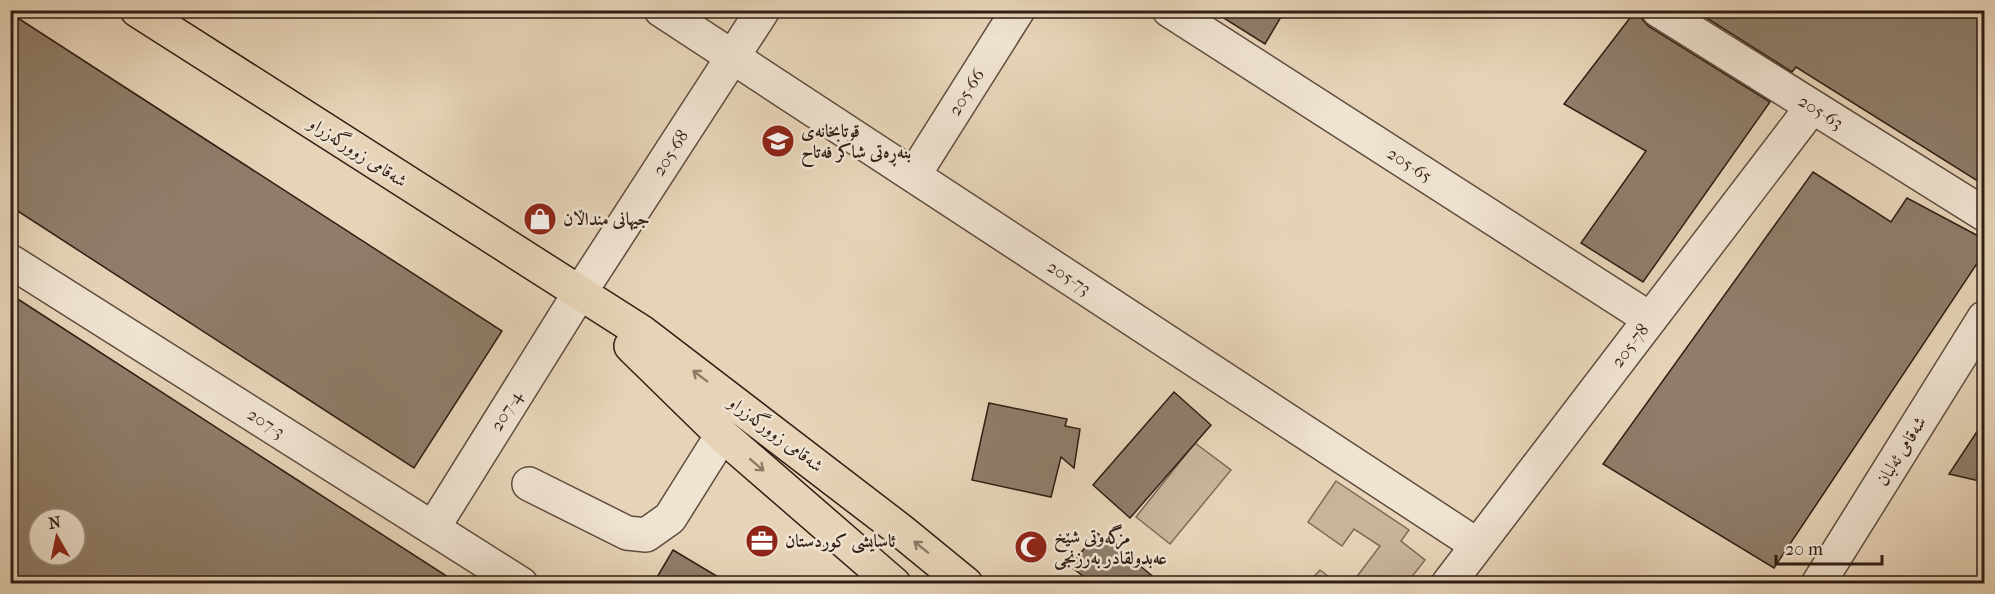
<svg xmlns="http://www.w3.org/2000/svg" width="1995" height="594" viewBox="0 0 1995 594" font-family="'IM FELL French Canon',Amiri,serif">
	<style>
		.green { fill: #c8b59c; stroke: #7c6a58; stroke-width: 1.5 }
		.building { fill: #8f7d6a; stroke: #301e15; stroke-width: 1.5; fill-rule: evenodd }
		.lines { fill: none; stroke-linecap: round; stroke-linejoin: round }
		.minor-casing { stroke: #5e4c3e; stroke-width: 36 }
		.major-casing { stroke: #301e15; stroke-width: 36 }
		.minor { stroke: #efe3d1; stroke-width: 33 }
		.major { stroke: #e7d4b8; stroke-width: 33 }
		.oneway { stroke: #8c7966 }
		.labels { text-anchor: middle; stroke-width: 5; stroke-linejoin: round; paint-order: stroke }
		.street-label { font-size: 18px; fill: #301e15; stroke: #efe3d1 }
		.poi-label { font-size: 18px; font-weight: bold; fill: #301e15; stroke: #efe3d1; text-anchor: start }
	</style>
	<rect width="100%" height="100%" fill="#e7d4b8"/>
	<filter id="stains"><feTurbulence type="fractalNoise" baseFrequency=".00333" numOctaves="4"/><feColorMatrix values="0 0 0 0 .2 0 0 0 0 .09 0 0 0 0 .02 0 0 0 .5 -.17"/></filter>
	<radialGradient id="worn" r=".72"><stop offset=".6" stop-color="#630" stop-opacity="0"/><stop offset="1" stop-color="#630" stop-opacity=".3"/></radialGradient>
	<!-- green -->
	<g class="green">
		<polygon points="1195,443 1231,470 1170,544 1136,517"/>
		<polygon points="1336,481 1409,530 1401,541 1425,560 1407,583 1352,583 1380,546 1354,529 1342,546 1308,522"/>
		<polygon points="1320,570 1337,583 1308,583"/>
	</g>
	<!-- building -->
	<g class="building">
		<polygon points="1211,10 1285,10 1265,44"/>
		<polygon points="1636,10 1639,10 1642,19 1648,26 1770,102 1643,282 1581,243 1646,151 1564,104"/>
		<polygon points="1694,10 1984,10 1984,185 1796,67 1792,72"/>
		<polygon points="10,13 502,331 414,468 10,206"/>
		<polygon points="1813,172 1891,222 1907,198 1984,239 1984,253 1774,568 1603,464"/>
		<path d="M10 294 285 472 459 584H10ZM39 519H75V555H39Z"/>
		<polygon points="1174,392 1211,425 1130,518 1093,485"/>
		<polygon points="989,403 1067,419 1065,426 1080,429 1074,468 1061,457 1051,497 972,480"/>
		<polygon points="1984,421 1984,482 1949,474"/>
		<polygon points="1097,533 1128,556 1162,584 1093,584 1070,566"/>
		<polygon points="673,550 730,584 653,584"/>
	</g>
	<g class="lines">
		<!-- minor casing -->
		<g class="minor-casing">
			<g id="minor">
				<path id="s1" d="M661 10 1477 545"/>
				<path id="s2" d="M1169 10 1650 319"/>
				<path id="s3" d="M1658 10 1984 214"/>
				<path id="s4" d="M914 175 1018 10"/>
				<path id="s5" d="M10 261 521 584"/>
				<polyline points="529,484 627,533 646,535 670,518 722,435"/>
				<path id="s6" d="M433 528 579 294 763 10"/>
				<path id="s7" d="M1448 584 1812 107"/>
				<polyline points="1818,584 1984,318"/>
			</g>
		</g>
		<!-- major casing -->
		<g class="major-casing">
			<g id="major">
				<polyline points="137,10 643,333 900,530 966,584"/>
				<polyline points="631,346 722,435 894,584"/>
			</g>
		</g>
		<!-- minor -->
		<use href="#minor" class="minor"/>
		<!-- major -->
		<use href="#major" class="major"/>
	</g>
	<!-- one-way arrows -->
	<defs><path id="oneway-shaft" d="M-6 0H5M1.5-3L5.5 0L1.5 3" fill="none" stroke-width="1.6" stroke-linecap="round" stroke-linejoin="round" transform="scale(1.5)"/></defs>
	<g class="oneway">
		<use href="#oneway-shaft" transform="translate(700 376) rotate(-143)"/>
		<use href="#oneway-shaft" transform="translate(757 465) rotate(41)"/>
		<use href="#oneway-shaft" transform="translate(921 547) rotate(-141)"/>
	</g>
	<!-- icons -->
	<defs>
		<g id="school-disc" transform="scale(1.725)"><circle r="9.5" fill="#8f2418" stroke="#efe3d1"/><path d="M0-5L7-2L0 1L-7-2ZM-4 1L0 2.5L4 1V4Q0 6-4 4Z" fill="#fff"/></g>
		<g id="shop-disc" transform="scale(1.725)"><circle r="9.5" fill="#8f2418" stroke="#efe3d1"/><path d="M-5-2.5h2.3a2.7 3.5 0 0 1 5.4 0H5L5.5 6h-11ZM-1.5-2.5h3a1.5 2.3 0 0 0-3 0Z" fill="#fff"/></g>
		<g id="office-disc" transform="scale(1.725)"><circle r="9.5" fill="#8f2418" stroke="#efe3d1"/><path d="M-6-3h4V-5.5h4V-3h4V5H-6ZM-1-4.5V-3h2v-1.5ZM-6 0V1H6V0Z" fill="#fff"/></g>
		<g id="mosque-disc" transform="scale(1.725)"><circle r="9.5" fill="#8f2418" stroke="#efe3d1"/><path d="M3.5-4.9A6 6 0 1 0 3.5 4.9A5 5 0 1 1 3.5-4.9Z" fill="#fff"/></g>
	</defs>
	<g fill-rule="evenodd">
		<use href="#school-disc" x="778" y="141"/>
		<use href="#shop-disc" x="540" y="219"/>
		<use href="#office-disc" x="762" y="541"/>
		<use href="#mosque-disc" x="1031" y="547"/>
	</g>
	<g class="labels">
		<!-- street labels -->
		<g class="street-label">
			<text dy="6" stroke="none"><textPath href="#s4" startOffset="98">205-66</textPath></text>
			<text dy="6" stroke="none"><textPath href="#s3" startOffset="192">205-63</textPath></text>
			<text transform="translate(358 152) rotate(33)" y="6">شەقامی زوورگەزراو</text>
			<text dy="6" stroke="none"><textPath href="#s6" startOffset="444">205-68</textPath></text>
			<text dy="6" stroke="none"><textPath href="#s2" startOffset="286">205-65</textPath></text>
			<text dy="6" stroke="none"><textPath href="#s1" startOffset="488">205-73</textPath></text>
			<text dy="6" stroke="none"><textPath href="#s7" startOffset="300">205-78</textPath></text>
			<text dy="6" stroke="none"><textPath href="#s6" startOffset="138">207-4</textPath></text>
			<text dy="6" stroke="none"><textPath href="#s5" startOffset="303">207-3</textPath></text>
			<text transform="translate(776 434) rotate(37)" y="6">شەقامی زوورگەزراو</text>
			<text transform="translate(1901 451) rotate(-58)" y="6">شەقامی ئەلبان</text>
		</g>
		<!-- poi labels -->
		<g class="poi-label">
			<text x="801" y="137">قوتابخانەی<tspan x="801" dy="21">بنەڕەتی شاكر فەتاح</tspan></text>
			<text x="563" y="225">جیهانی منداڵان</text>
			<text x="1054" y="543">مزگەوتی شێخ<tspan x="1054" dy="21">عەبدولقادر بەرزنجی</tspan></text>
			<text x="785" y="547">ئاسایشی كوردستان</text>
		</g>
	</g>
	<!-- margin -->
	<rect width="1995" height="594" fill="none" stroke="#e7d4b8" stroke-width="36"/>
	<rect x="12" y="12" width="1971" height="570" fill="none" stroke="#301e15" stroke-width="3"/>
	<rect x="18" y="18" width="1959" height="558" fill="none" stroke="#301e15" stroke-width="1.5"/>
	<!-- north arrow -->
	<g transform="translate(57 537) rotate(351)"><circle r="28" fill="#efe3d1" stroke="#a39486" stroke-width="1.5"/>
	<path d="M0-4.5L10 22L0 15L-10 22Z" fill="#8f2418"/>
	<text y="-9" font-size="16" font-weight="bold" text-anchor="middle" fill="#301e15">N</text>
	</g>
	<!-- scale -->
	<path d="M1776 555v9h106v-9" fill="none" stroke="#301e15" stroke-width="3"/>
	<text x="1785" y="555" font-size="18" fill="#301e15" stroke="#efe3d1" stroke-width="4.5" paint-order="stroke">20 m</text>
	<rect width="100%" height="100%" filter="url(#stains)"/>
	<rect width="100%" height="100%" fill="url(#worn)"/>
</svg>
